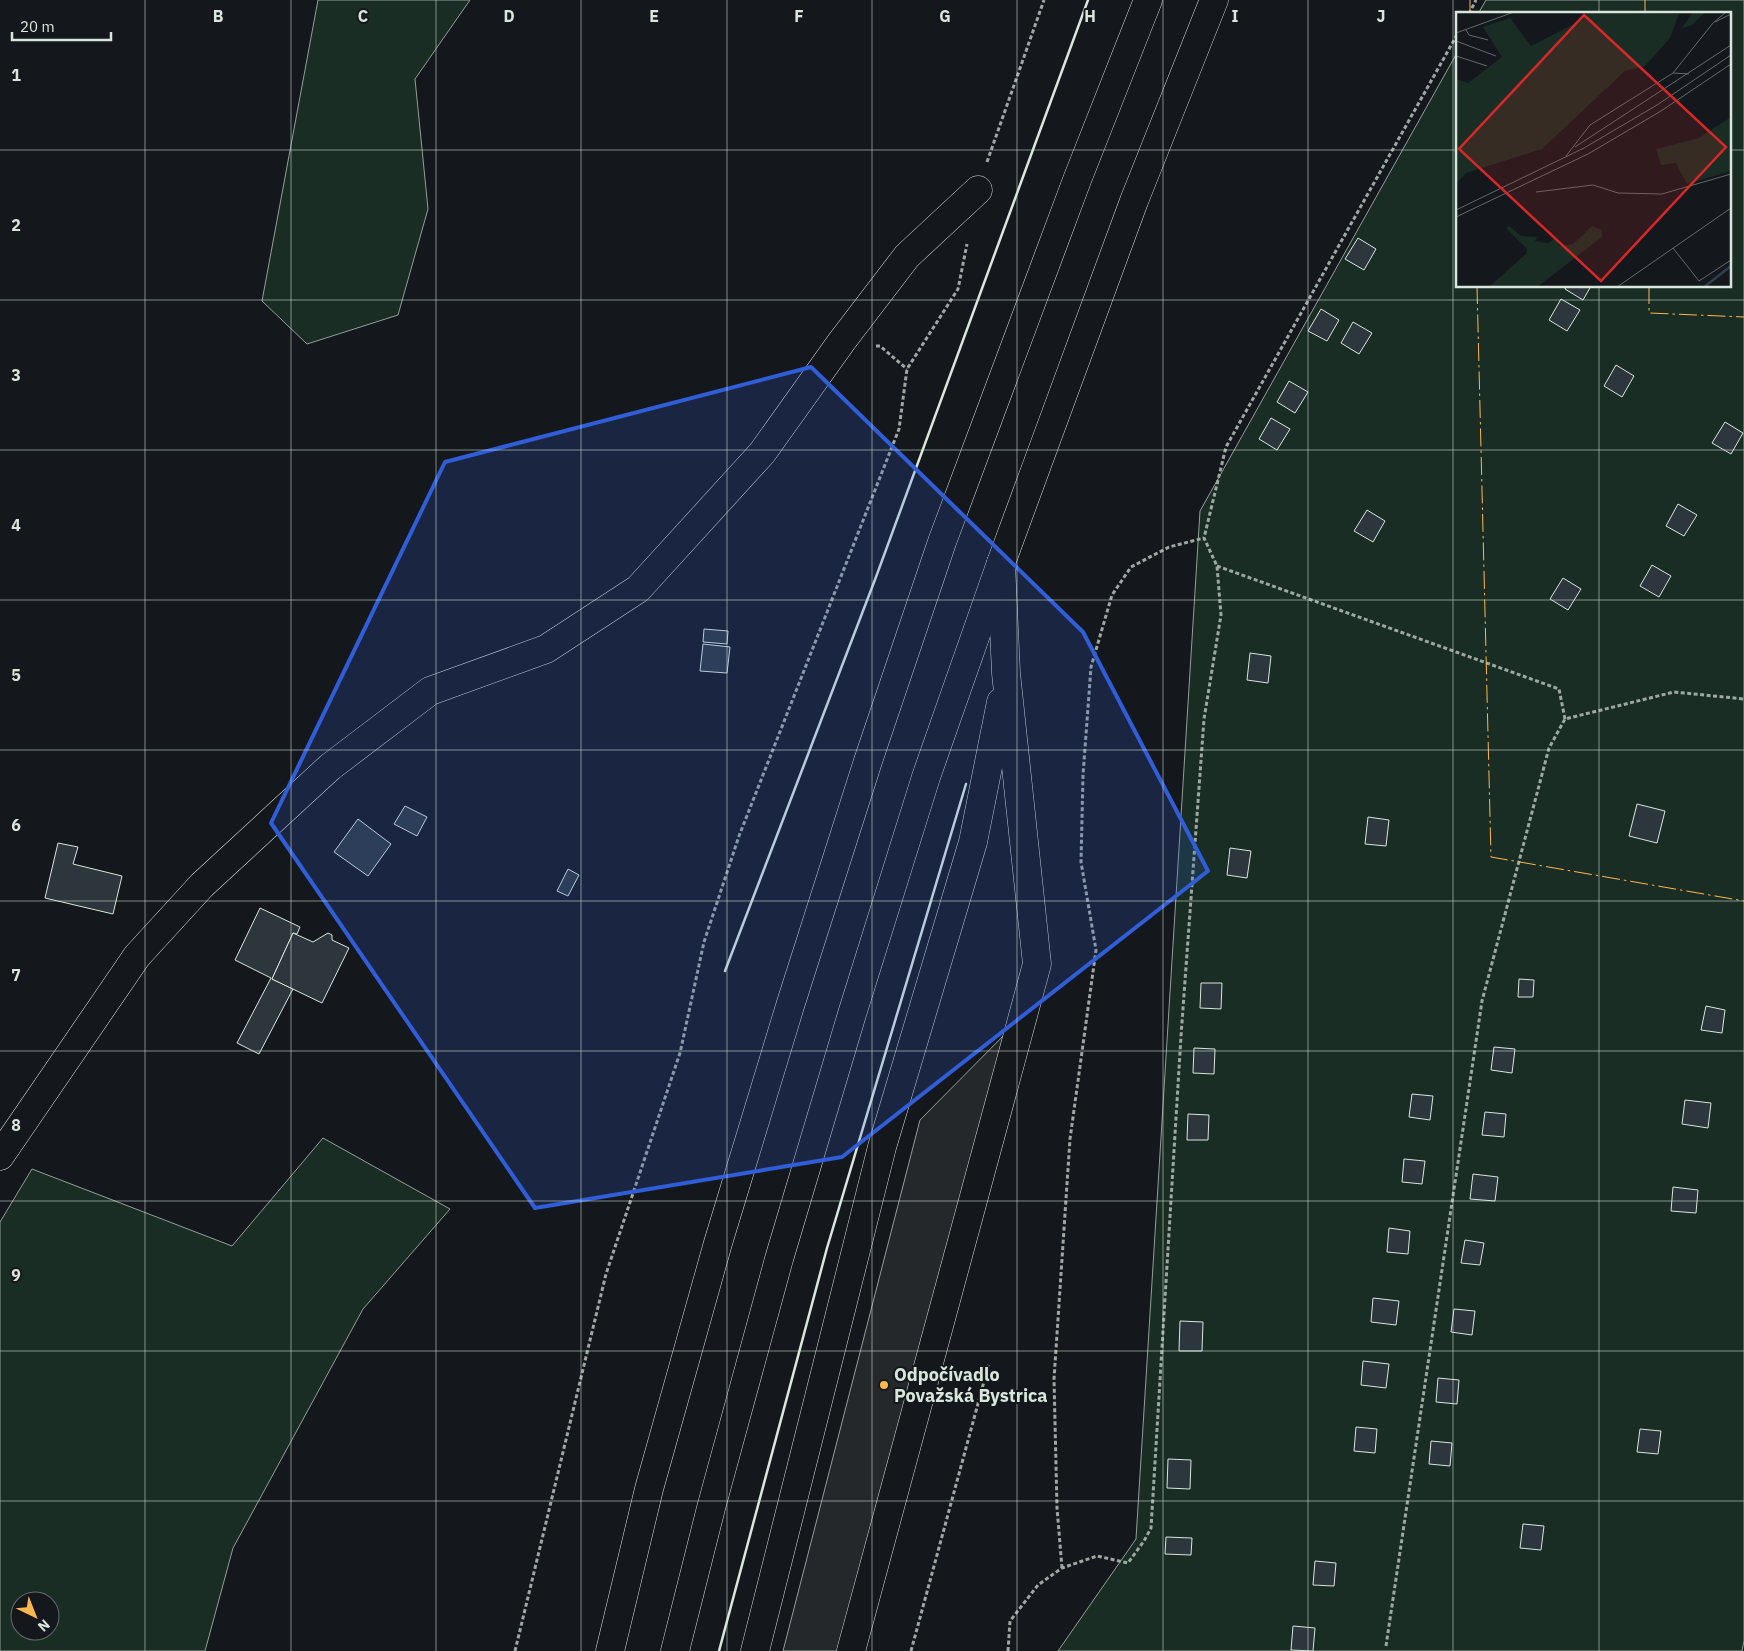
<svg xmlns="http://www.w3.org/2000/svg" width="1744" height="1651" viewBox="0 0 1744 1651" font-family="'IBM Plex Sans',sans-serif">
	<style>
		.green { fill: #1a2d24; stroke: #939e99; fill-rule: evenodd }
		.parking { fill: #24282b; stroke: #939e99 }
		.building { fill: #2c363c; stroke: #d8e6dc }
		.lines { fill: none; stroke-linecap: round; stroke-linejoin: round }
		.minor-casing { stroke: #d8e6dc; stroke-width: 29 }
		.highway-casing { stroke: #d8e6dc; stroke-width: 29 }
		.path { stroke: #9da8a2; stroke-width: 3; stroke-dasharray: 4 2.5; stroke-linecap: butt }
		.minor { stroke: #14181c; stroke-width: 28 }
		.highway { stroke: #14181c; stroke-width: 28 }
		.wall { stroke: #d8e6dc; stroke-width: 2.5 }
		.power { stroke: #ffb74d; stroke-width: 1; stroke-dasharray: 18 4 2.5 4; stroke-linecap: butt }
		.marked { fill: #305dd8; fill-opacity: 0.2; stroke: #305dd8; stroke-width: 4; stroke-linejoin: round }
		.grid { fill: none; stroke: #d8e6dc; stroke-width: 1; stroke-opacity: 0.55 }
		.poi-dot { fill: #ffb74d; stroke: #14181c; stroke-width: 2 }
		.labels { text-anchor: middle; stroke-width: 4; stroke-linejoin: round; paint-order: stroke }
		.poi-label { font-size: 18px; font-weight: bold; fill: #d8e6dc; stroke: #14181c; text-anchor: start }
		.inset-river { fill: none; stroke: #2f3f4d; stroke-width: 2.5 }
		.inset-road { fill: none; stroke: #626a69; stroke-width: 1 }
		.view { fill: #d62828; fill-opacity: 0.15; stroke: #d62828; stroke-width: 2.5 }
		.inset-edge { fill: none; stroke: #d8e6dc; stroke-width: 2.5 }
		.grid-label { font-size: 16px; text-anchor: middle; font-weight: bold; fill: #d8e6dc; stroke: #14181c; stroke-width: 4; stroke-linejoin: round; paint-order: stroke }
	</style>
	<rect width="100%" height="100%" fill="#14181c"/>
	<!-- green -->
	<g class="green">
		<polygon points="318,0 470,0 415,79 428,209 398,315 307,344 262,301"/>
		<polygon points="1486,0 1744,0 1744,1641 1742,1651 1058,1651 1136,1539 1200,511 1458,51 1458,286 1730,286 1730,14 1478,14"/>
		<path d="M323 1138 450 1209 363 1309 233 1548 205 1651H0V1222L32 1169 232 1246ZM20 1601H50V1631H20Z"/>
	</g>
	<!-- parking -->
	<polygon class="parking" points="1013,1026 844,1651 783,1651 920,1120"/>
	<!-- building -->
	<g class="building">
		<polygon points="1358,238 1376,249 1364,270 1345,259"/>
		<polygon points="1566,286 1591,286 1583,300 1565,289"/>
		<polygon points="1561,299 1580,310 1567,331 1549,320"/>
		<polygon points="1321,309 1339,320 1327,341 1308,331"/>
		<polygon points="1353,322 1372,333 1359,354 1341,343"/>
		<polygon points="1616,365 1634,376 1622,397 1604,386"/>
		<polygon points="1289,381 1308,392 1295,413 1277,402"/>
		<polygon points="1271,418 1290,429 1277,450 1259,439"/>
		<polygon points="1725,422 1743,433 1731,454 1712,443"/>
		<polygon points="1678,504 1697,515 1684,536 1666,526"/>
		<polygon points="1367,510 1385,521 1373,542 1354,531"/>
		<polygon points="1652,565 1671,576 1659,597 1640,586"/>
		<polygon points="1563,578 1581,589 1568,610 1550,599"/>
		<polygon points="704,629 728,631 727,644 703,642"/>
		<polygon points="703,644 730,647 727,673 700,671"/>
		<polygon points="1250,653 1271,656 1268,683 1247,680"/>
		<polygon points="1637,804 1665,811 1657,843 1629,836"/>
		<polygon points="405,806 427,817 417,836 394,824"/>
		<polygon points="1368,817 1389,820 1386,846 1365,844"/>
		<polygon points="358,819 391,844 368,876 334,852"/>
		<polygon points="58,843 78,847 73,864 122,876 113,914 45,898"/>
		<polygon points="1230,848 1251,851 1247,878 1227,875"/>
		<polygon points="568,869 579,875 568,896 557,891"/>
		<polygon points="260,908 300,927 297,934 293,933 272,979 293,989 259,1054 237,1043 271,978 235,960"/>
		<polygon points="293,933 313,942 328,933 332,935 332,940 349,948 322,1003 272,979"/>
		<polygon points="1519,979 1534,980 1533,997 1518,997"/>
		<polygon points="1201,983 1222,983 1221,1009 1200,1008"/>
		<polygon points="1706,1006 1725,1010 1722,1033 1701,1030"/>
		<polygon points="1494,1047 1515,1049 1512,1073 1491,1070"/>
		<polygon points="1194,1048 1215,1049 1214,1074 1193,1073"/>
		<polygon points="1412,1094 1433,1096 1430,1120 1409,1117"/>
		<polygon points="1685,1100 1711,1103 1708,1128 1682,1124"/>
		<polygon points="1485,1112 1506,1114 1504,1137 1482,1135"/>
		<polygon points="1188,1114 1209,1115 1208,1140 1187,1140"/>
		<polygon points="1404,1159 1425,1161 1422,1184 1402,1182"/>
		<polygon points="1473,1174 1498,1177 1495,1201 1470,1199"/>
		<polygon points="1673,1187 1698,1190 1696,1213 1671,1211"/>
		<polygon points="1389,1228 1410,1231 1408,1254 1387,1252"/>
		<polygon points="1465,1240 1484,1243 1480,1265 1461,1263"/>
		<polygon points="1373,1298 1399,1301 1396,1325 1371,1322"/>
		<polygon points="1454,1309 1475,1311 1472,1335 1451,1332"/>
		<polygon points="1180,1321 1203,1322 1202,1351 1179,1351"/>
		<polygon points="1363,1361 1389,1364 1386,1388 1361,1385"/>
		<polygon points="1438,1378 1459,1380 1457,1404 1436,1402"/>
		<polygon points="1356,1427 1377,1429 1375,1453 1354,1451"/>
		<polygon points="1640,1429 1661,1431 1658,1454 1637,1452"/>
		<polygon points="1431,1441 1452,1443 1450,1466 1429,1464"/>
		<polygon points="1168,1459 1191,1460 1190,1489 1167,1488"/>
		<polygon points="1523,1524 1544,1526 1541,1550 1520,1548"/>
		<polygon points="1166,1537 1192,1538 1191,1555 1165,1554"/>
		<polygon points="1315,1561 1336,1563 1334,1586 1313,1585"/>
		<polygon points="1293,1626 1315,1628 1313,1651 1291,1650"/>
	</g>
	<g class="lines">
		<!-- minor casing -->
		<g class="minor-casing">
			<g id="minor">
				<polyline points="0,1156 137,956 202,885 330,767 430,691 546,649 638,589 762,453 842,341 907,256 978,190"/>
				<polyline points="755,1651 882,1147 973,842 1001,702"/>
				<polyline points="851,1651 1037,964 1006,673 1001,563"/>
			</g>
		</g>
		<!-- highway casing -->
		<g class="highway-casing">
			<g id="highway">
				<polyline points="610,1651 649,1489 718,1243 790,1006 868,761 942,542 1077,180 1148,0"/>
				<polyline points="675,1651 711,1508 779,1259 852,1014 926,777 1001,563 1134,201 1214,0"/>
			</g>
		</g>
		<!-- path -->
		<g class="path">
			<polyline points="1469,14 1476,0"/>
			<polyline points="987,162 1044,0"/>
			<polyline points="876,346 880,346 907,369"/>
			<polyline points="1217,566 1559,689 1565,719"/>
			<polyline points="1062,1568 1057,1508 1054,1379 1070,1139 1096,950 1081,862 1083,775 1091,667 1112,595 1131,567 1169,547 1204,538"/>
			<polyline points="1386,1646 1482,1001 1549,748 1565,719 1674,692 1744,699"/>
			<polyline points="515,1651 606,1274 680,1053 704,942 739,836 899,429 907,369 958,289 967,244"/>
			<polyline points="911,1651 989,1363"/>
			<polyline points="1008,1651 1010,1621 1038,1585 1062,1568 1097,1556 1128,1563 1144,1541 1151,1528 1181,1036 1204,719 1221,615 1217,566 1204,538 1226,447 1458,33"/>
		</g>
		<!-- minor -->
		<use href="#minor" class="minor"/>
		<!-- highway -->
		<use href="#highway" class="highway"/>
		<!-- wall -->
		<g class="wall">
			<polyline points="725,971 876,577 1088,0"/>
			<polyline points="719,1651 827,1248 966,784"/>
		</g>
		<!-- power -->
		<g class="power">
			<polyline points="1470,0 1470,14"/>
			<polyline points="1645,0 1645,14"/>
			<polyline points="1477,286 1491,857 1744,901"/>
			<polyline points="1649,286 1649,313 1744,317"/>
		</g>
	</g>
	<!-- marked area -->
	<path class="marked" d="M811 367 1083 632 1208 871 842 1157 535 1208 271 823 445 462Z"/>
	<!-- grid -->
	<path class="grid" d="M145 0V1651M291 0V1651M436 0V1651M581 0V1651M727 0V1651M872 0V1651M1017 0V1651M1163 0V1651M1308 0V1651M1453 0V1651M1599 0V14M0 150H1458M1730 150H1744M1599 286V1651M0 300H1744M0 450H1744M0 600H1744M0 750H1744M0 901H1744M0 1051H1744M0 1201H1744M0 1351H1744M0 1501H1744"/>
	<!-- markers -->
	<circle class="poi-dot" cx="884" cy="1385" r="5"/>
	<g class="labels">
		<!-- poi labels -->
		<g class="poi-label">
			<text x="894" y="1381">Odpočívadlo<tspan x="894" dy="21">Považská Bystrica</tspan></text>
		</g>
	</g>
	<!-- overview -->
	<g transform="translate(1456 12)">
		<rect width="275" height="275" fill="#14181c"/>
		<path d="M133 0 223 2 214 26 189 54 169 59 86 137 10 161 0 172V67L12 71 46 45 27 15 54 6 75 34 116 13ZM237 0H249L236 13 226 16ZM275 105V159L231 172 220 151 205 153 200 137 243 126ZM53 214 65 224 81 225 79 229 92 231 99 226 104 234 117 232 136 214 146 218V225L81 275H33L70 242 71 237 50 216Z" fill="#1a2d24"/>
		<path class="inset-river" d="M248 275 275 254"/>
		<path class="inset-road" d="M259 10 275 2M10 18 13 23 32 28M0 21 58 0M0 29 40 44M0 44 31 54M217 61 233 62M119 135 275 33M110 144 134 113 217 61 257 11 270 0M80 180 137 173 162 181 206 182 275 162M0 198 128 136 201 93 275 43M0 205 132 142 205 99 275 52M217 236 243 269 275 248M161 275 275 196"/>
		<path class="view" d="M128 3 270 135 145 269 3 137Z"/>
		<rect width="275" height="275" class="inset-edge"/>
	</g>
	<g class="grid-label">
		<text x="218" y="22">B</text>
		<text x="363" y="22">C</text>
		<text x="509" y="22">D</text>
		<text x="654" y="22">E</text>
		<text x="799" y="22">F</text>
		<text x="945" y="22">G</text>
		<text x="1090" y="22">H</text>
		<text x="1235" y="22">I</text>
		<text x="1381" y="22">J</text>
		<text x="16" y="81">1</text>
		<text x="16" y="231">2</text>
		<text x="16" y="381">3</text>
		<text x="16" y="531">4</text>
		<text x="16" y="681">5</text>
		<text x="16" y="831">6</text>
		<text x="16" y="981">7</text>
		<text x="16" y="1131">8</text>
		<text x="16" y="1281">9</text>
	</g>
	<!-- north arrow -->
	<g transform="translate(35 1616) rotate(137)"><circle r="24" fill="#14181c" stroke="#626a69"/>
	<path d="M0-4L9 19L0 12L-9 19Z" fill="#ffb74d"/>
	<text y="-8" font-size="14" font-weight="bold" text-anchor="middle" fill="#d8e6dc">N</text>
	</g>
	<!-- scale -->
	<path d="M12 32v8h99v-8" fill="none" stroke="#d8e6dc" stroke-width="2.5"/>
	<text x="20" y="32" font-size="15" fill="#d8e6dc" stroke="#14181c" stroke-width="4" paint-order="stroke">20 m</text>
</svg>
